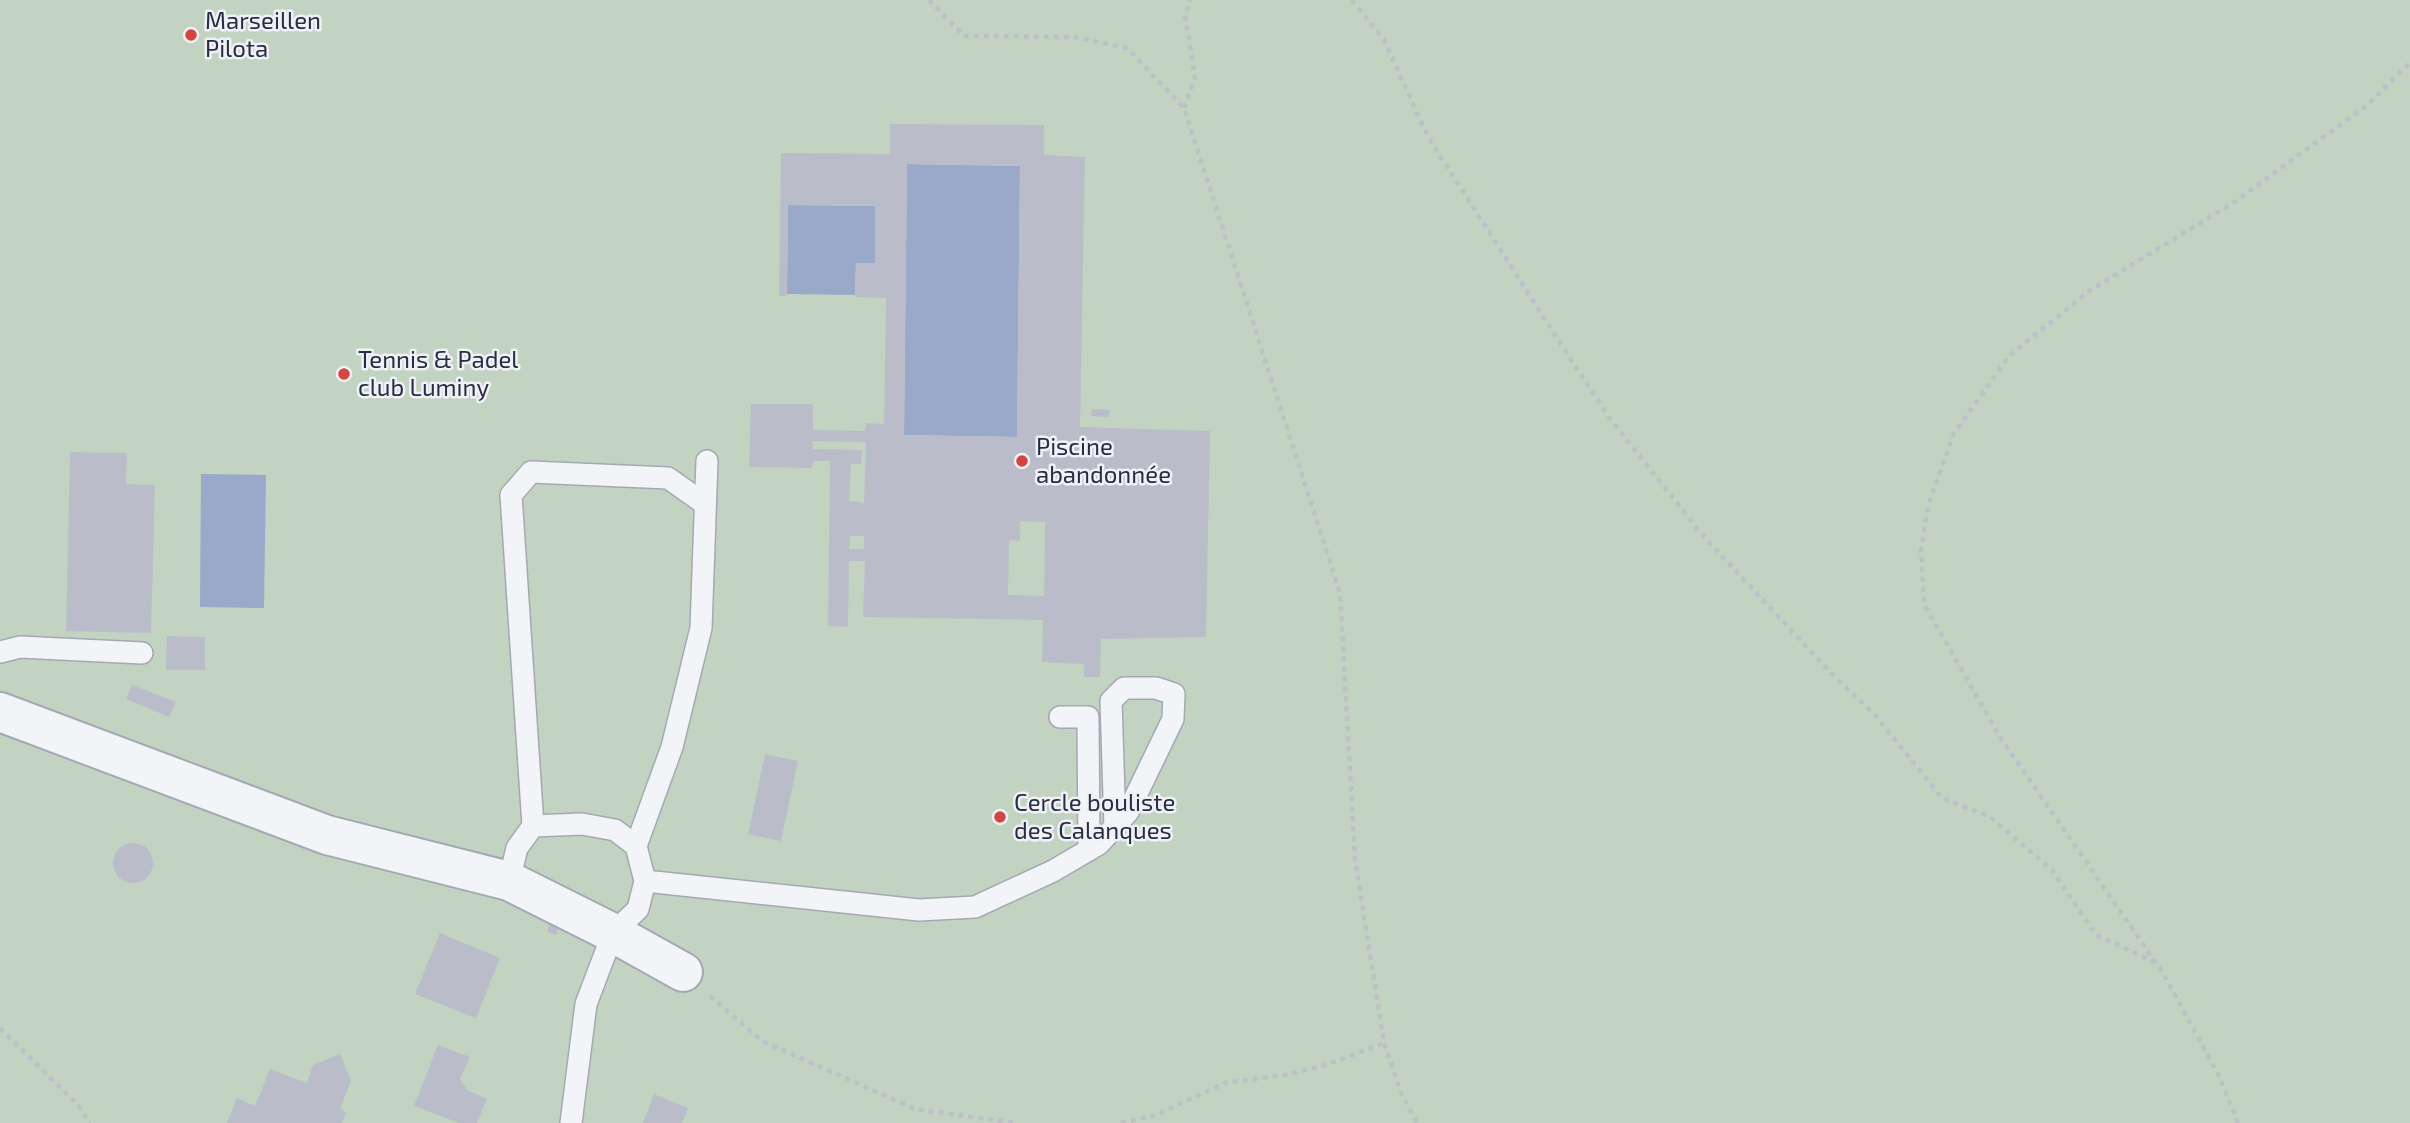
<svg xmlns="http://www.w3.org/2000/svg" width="2410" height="1123" viewBox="0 0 2410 1123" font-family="'Exo 2',sans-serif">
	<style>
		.green { fill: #c3d3c1 }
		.water { fill: #9aa9ca }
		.building { fill: #babdc9; fill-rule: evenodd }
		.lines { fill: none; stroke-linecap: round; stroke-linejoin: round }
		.lane-casing { stroke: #a5a8b3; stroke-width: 24 }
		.street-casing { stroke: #a5a8b3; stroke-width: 42 }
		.path { stroke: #bec0c8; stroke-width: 4.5; stroke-dasharray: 5 5; stroke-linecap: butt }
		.lane { stroke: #f3f4f7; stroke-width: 21 }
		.street { stroke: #f3f4f7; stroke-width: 38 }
		.poi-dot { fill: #d14542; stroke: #f0f1f7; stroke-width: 2.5 }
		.labels { text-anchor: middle; stroke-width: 5; stroke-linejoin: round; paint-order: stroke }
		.poi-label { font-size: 24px; fill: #282d41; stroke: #f0f1f7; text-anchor: start }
	</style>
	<rect width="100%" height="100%" fill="#e0e2e9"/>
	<!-- green -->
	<rect class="green" x="0" y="0" width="2410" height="1123"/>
	<!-- water -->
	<g class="water">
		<polygon points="907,164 1020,166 1017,437 904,435"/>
		<polygon points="788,205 875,206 875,263 856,263 855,295 787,294"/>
		<polygon points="201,474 266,475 264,608 200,607"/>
	</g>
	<!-- building -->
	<g class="building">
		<path d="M890 124 1044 125V155L1085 157 1080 427 1210 431 1206 637 1101 639 1100 677H1084V664L1042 662 1043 620 863 617 865 561H849L848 627 828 626 830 461H813L812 468 749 467 751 404H813V430L865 431 866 423 884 424 886 298 855 297 856 263H875V206L788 205 787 296H779L781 153 890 154ZM907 164 1020 166 1017 437 904 435ZM812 441 866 442 864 503 849 501 851 464H861L862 450 813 449ZM1020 521 1045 522 1044 596 1008 595 1009 540 1020 541ZM850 536H864V549H849Z"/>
		<polygon points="1092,409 1110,410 1109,417 1091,416"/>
		<polygon points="70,452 127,453 126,484 155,485 151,633 66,631"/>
		<polygon points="167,636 205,637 205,670 166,670"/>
		<polygon points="132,685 176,702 169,717 126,699"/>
		<polygon points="765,754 798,761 781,841 748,834"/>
		<circle cx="133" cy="863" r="20"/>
		<polygon points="551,918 560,922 556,935 547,932"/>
		<polygon points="440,933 500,958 476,1018 415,994"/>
		<polygon points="438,1045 470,1057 460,1079 467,1090 487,1099 477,1123 459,1123 414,1106"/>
		<polygon points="340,1054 351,1081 340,1109 346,1112 342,1123 227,1123 237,1098 255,1106 270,1069 307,1083 313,1065"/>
		<polygon points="654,1094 688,1108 682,1123 643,1123"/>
	</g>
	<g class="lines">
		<!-- lane casing -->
		<g class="lane-casing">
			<g id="lane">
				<polyline points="0,652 20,647 142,653"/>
				<polyline points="1060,717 1088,717 1089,850"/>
				<polyline points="533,826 511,495 531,472 668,478 705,504"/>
				<polyline points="636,846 672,747 701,628 707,461"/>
				<polyline points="509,881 517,848 533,826 582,824 615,830 636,846 645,881 638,909 613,933 586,1004 571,1123"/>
				<polyline points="645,881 919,910 975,907 1053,871 1099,844 1128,812 1173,719 1174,694 1156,688 1124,688 1111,701 1115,827"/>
			</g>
		</g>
		<!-- street casing -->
		<g class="street-casing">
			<polyline id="street" points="0,712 327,835 509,881 613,933 683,972"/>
		</g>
		<!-- path -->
		<g class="path">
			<polyline points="929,0 964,36 1074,37 1127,48 1184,108 1340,593 1355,859 1384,1043 1402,1095 1417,1123"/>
			<polyline points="1352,0 1384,40 1428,137 1562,346 1611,420 1704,537 1831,673 1874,714 1942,798 1990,817 2052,870 2096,935 2155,962"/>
			<polyline points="1184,108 1195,77 1185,15 1191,0"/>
			<polyline points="710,996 762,1041 915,1109 1014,1123"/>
			<polyline points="0,1028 78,1105 90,1123"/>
			<polyline points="1121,1123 1156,1115 1225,1083 1291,1074 1326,1065 1384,1043"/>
			<polyline points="2238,1123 2220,1078 2163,973 2000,737 1924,604 1921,552 1928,506 1954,433 2010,355 2092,289 2233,203 2366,106 2410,63"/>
		</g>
		<!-- lane -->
		<use href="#lane" class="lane"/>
		<!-- street -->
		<use href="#street" class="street"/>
	</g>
	<!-- markers -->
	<g class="poi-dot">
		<circle cx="191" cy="35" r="7"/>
		<circle cx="344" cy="374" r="7"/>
		<circle cx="1022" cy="461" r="7"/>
		<circle cx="1000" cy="817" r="7"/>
	</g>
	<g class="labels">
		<!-- poi labels -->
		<g class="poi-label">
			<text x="205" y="29">Marseillen<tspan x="205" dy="28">Pilota</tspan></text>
			<text x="358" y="368">Tennis &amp; Padel<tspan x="358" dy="28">club Luminy</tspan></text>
			<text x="1036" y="455">Piscine<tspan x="1036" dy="28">abandonnée</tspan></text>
			<text x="1014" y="811">Cercle bouliste<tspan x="1014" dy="28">des Calanques</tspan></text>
		</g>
	</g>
</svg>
